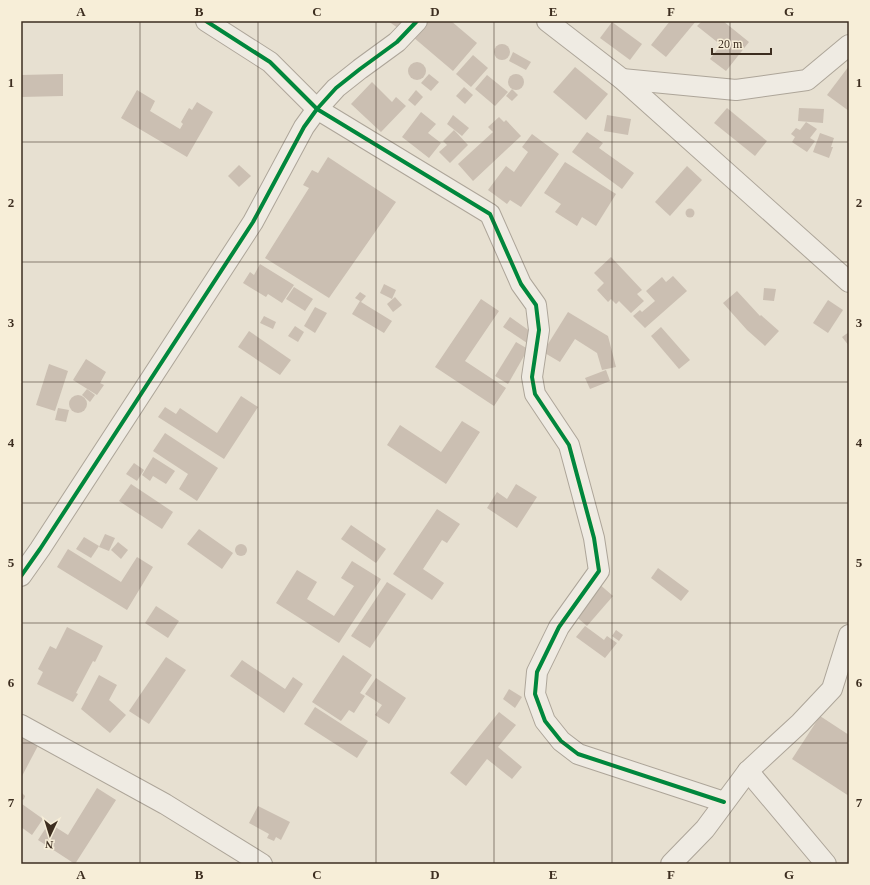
<svg xmlns="http://www.w3.org/2000/svg" width="870" height="885" viewBox="0 0 870 885" font-family="'Times New Roman',serif">
<rect width="100%" height="100%" fill="#e7e0d1"/>
<g fill="#cbbfb2">
<path d="M388 21H414L405 33Z"/>
<path d="M427 21H451L477 43 453 71 413 37Z"/>
<path d="M670 21H696L666 57 651 45Z"/>
<path d="M702 21H723L749 42 726 71 710 59 721 45 697 26Z"/>
<path d="M612 22 642 44 630 60 600 38Z"/>
<circle cx="502" cy="52" r="8"/>
<path d="M513 52 531 62 526 70 509 61Z"/>
<path d="M473 55 488 68 471 87 456 74Z"/>
<circle cx="417" cy="71" r="9"/>
<path d="M849 66V111L827 95Z"/>
<path d="M575 67 608 94 586 120 553 92Z"/>
<circle cx="516" cy="82" r="8"/>
<path d="M63 74V96L21 97V75Z"/>
<path d="M429 74 439 82 431 91 421 83Z"/>
<path d="M487 75 508 92 495 106 475 89Z"/>
<path d="M372 82 392 102 396 97 406 106 381 132 351 104Z"/>
<path d="M464 87 473 95 465 104 456 96Z"/>
<path d="M512 89 518 95 512 101 506 96Z"/>
<path d="M137 90 155 101 150 111 180 129 183 124 181 122 189 108 192 110 197 102 213 112 187 157 121 118Z"/>
<path d="M416 90 423 97 415 106 408 100Z"/>
<path d="M727 108 767 141 755 156 714 123Z"/>
<path d="M799 108 824 109 823 123 798 121Z"/>
<path d="M421 112 436 124 428 133 441 143 429 158 402 137Z"/>
<path d="M453 115 469 128 462 136 447 124Z"/>
<path d="M607 115 631 119 628 135 604 131Z"/>
<path d="M499 117 504 122 506 120 521 136 473 181 458 164 493 132 488 127Z"/>
<path d="M806 122 817 129 810 138 815 141 807 152 792 142 795 137 791 134 796 128 800 130Z"/>
<path d="M454 130 468 145 450 163 439 152 447 145 443 141Z"/>
<path d="M587 132 603 143 599 148 634 173 622 189 572 152Z"/>
<path d="M820 133 834 138 831 147H833L829 158 813 152Z"/>
<path d="M532 134 559 154 521 207 510 200 507 204 488 190 506 166 514 172 528 152 522 147Z"/>
<path d="M328 157 396 202 329 298 265 258 309 188 303 185 312 170 318 173Z"/>
<path d="M565 162 616 194 596 226 582 217 577 226 555 212 561 204 544 193Z"/>
<path d="M239 165 251 176 239 187 228 176Z"/>
<path d="M687 166 702 180 670 216 655 202Z"/>
<circle cx="690" cy="213" r="4.5"/>
<path d="M611 257 642 290 637 294 644 301 631 313 619 301 616 304 611 299 608 302 597 290 604 283 594 273Z"/>
<path d="M260 264 294 285 282 303 268 294 266 297 243 283 250 272 254 275Z"/>
<path d="M673 276 687 291 645 328 633 316 640 310 642 312 655 301 646 291 662 277 666 282Z"/>
<path d="M384 284 396 290 392 299 380 293Z"/>
<path d="M294 287 313 299 305 311 286 299Z"/>
<path d="M764 288 776 289 774 301 763 300Z"/>
<path d="M737 291 760 316 761 315 779 331 765 346 747 330 723 303Z"/>
<path d="M360 292 366 296 361 302 392 321 384 333 352 314 360 301 355 298Z"/>
<path d="M395 297 402 305 393 312 387 304Z"/>
<path d="M481 299 499 311 465 361 506 388 494 406 435 367Z"/>
<path d="M828 300 843 310 828 333 813 323Z"/>
<path d="M315 307 327 313 315 333 304 326Z"/>
<path d="M568 312 608 336 616 367 602 370 597 353 575 339 560 362 543 352Z"/>
<path d="M264 316 276 322 273 329 260 323Z"/>
<path d="M510 317 534 334 527 343 503 327Z"/>
<path d="M295 326 304 332 298 342 288 336Z"/>
<path d="M661 327 690 360 679 369 651 336Z"/>
<path d="M249 331 291 360 280 375 238 347Z"/>
<path d="M849 332V346L842 337Z"/>
<path d="M516 342 528 349 508 384 495 376Z"/>
<path d="M86 359 106 372 100 383 104 385 97 395 73 380Z"/>
<path d="M49 364 68 371 55 411 36 405Z"/>
<path d="M606 370 610 381 590 389 585 378Z"/>
<path d="M87 389 95 395 90 402 82 395Z"/>
<circle cx="78" cy="404" r="9"/>
<path d="M241 396 258 407 224 459 158 417 165 407 176 414 180 408 217 433Z"/>
<path d="M58 408 69 410 66 422 55 420Z"/>
<path d="M462 421 480 432 446 484 387 445 400 425 441 452Z"/>
<path d="M165 433 218 468 197 501 179 489 188 474 153 451Z"/>
<path d="M153 457 175 471 166 484 153 476 150 481 142 475Z"/>
<path d="M134 463 144 470 137 481 126 474Z"/>
<path d="M131 484 173 512 162 529 119 501Z"/>
<path d="M516 484 537 497 517 528 487 508 497 492 507 499Z"/>
<path d="M437 509 460 524 447 543 442 540 423 569 444 583 432 600 393 574Z"/>
<path d="M351 525 386 549 376 563 341 539Z"/>
<path d="M199 529 233 553 222 569 187 544Z"/>
<path d="M105 534 115 538 109 551 99 547Z"/>
<path d="M84 537 99 546 91 558 76 549Z"/>
<path d="M118 542 128 550 121 559 111 550Z"/>
<circle cx="241" cy="550" r="6"/>
<path d="M68 549 121 582 137 557 153 567 127 610 57 567Z"/>
<path d="M352 561 381 579 339 643 276 603 297 570 317 582 307 599 334 616 354 586 341 578Z"/>
<path d="M658 568 689 591 681 601 651 578Z"/>
<path d="M387 582 406 594 370 648 351 636Z"/>
<path d="M598 583 613 596 587 626 572 613Z"/>
<path d="M156 606 179 621 168 638 145 623Z"/>
<path d="M585 626 604 640 607 636 617 643 605 658 576 637Z"/>
<path d="M67 627 103 646 95 662 93 661 76 693 78 694 73 702 37 684 43 672 38 669 50 646 56 649Z"/>
<path d="M616 630 623 635 619 641 612 636Z"/>
<path d="M343 655 372 675 360 693 365 696 354 713 349 710 341 721 312 702Z"/>
<path d="M166 657 186 670 149 724 129 711Z"/>
<path d="M242 660 285 689 293 677 303 684 284 713 230 676Z"/>
<path d="M99 675 117 685 109 700 126 715 110 733 81 709Z"/>
<path d="M376 678 406 698 389 724 375 715 382 705 365 694Z"/>
<path d="M509 689 522 697 515 708 503 699Z"/>
<path d="M315 707 368 741 357 758 304 724Z"/>
<path d="M499 712 516 725 498 747 522 767 512 779 487 759 466 786 450 773Z"/>
<path d="M820 716 849 735V796L792 759Z"/>
<path d="M21 735 41 740 21 778Z"/>
<path d="M97 788 116 800 75 864 38 840 49 823 68 835Z"/>
<path d="M21 792 25 796 24 799 21 801Z"/>
<path d="M22 804 43 819 32 835 21 827Z"/>
<path d="M258 806 290 822 281 840 276 837 274 841 267 838 269 834 249 823Z"/>
</g>
<g fill="none" stroke-linecap="round" stroke-linejoin="round">
<g stroke="#ada599" stroke-width="22">
<g id="minor">
<path d="M206 21 270 62 317 109 490 214 521 284 536 305 539 330 532 377 535 394 569 445 594 538 599 571 559 627 537 672 535 694 545 721 561 741 578 754 724 802"/>
<path d="M547 21 622 79 849 282"/>
<path d="M622 79 736 90 807 80 849 45"/>
<path d="M21 576 40 549 253 222 304 127 317 109 336 88 360 69 397 42 417 21"/>
<path d="M21 725 165 804 262 864"/>
<path d="M748 771 826 864"/>
<path d="M671 864 705 829 748 771 800 723 832 689 849 635"/>
</g>
</g>
<use href="#minor" stroke="#efebe3" stroke-width="20"/>
<g stroke="#f7eed8" stroke-width="6">
<g id="cycleway">
<path d="M206 21 270 62 317 109 490 214 521 284 536 305 539 330 532 377 535 394 569 445 594 538 599 571 559 627 537 672 535 694 545 721 561 741 578 754 724 802"/>
<path d="M21 576 40 549 253 222 304 127 317 109 336 88 360 69 397 42 417 21"/>
</g>
</g>
<use href="#cycleway" stroke="#00873e" stroke-width="4"/>
</g>
<path fill="none" stroke="#3d2e20" stroke-width="1" stroke-opacity="0.55" d="M140 21V864M258 21V864M376 21V864M494 21V864M612 21V864M730 21V864M21 142H849M21 262H849M21 382H849M21 503H849M21 623H849M21 743H849"/>
<rect width="870" height="885" fill="none" stroke="#f7eed8" stroke-width="44"/>
<g transform="translate(50 835) rotate(184)" stroke="#f7eed8" stroke-width="3" paint-order="stroke">
<path d="M0-3L7 15L0 10L-7 15Z" fill="#3d2e20"/>
<text y="-6" font-size="11" font-weight="bold" text-anchor="middle" fill="#3d2e20">N</text>
</g>
<path d="M712 48v6h59v-6" fill="none" stroke="#3d2e20" stroke-width="2"/>
<text x="718" y="48" font-size="12" fill="#3d2e20" stroke="#f7eed8" stroke-width="3" paint-order="stroke">20 m</text>
<rect x="22" y="22" width="826" height="841" fill="none" stroke="#3d2e20" stroke-width="1.5"/>
<g font-size="13" text-anchor="middle" font-weight="bold" fill="#3d2e20">
<text x="81" y="16">A</text>
<text x="199" y="16">B</text>
<text x="317" y="16">C</text>
<text x="435" y="16">D</text>
<text x="553" y="16">E</text>
<text x="671" y="16">F</text>
<text x="789" y="16">G</text>
<text x="11" y="87">1</text>
<text x="859" y="87">1</text>
<text x="11" y="207">2</text>
<text x="859" y="207">2</text>
<text x="11" y="327">3</text>
<text x="859" y="327">3</text>
<text x="11" y="447">4</text>
<text x="859" y="447">4</text>
<text x="11" y="567">5</text>
<text x="859" y="567">5</text>
<text x="11" y="687">6</text>
<text x="859" y="687">6</text>
<text x="11" y="807">7</text>
<text x="859" y="807">7</text>
<text x="81" y="879">A</text>
<text x="199" y="879">B</text>
<text x="317" y="879">C</text>
<text x="435" y="879">D</text>
<text x="553" y="879">E</text>
<text x="671" y="879">F</text>
<text x="789" y="879">G</text>
</g>
</svg>
